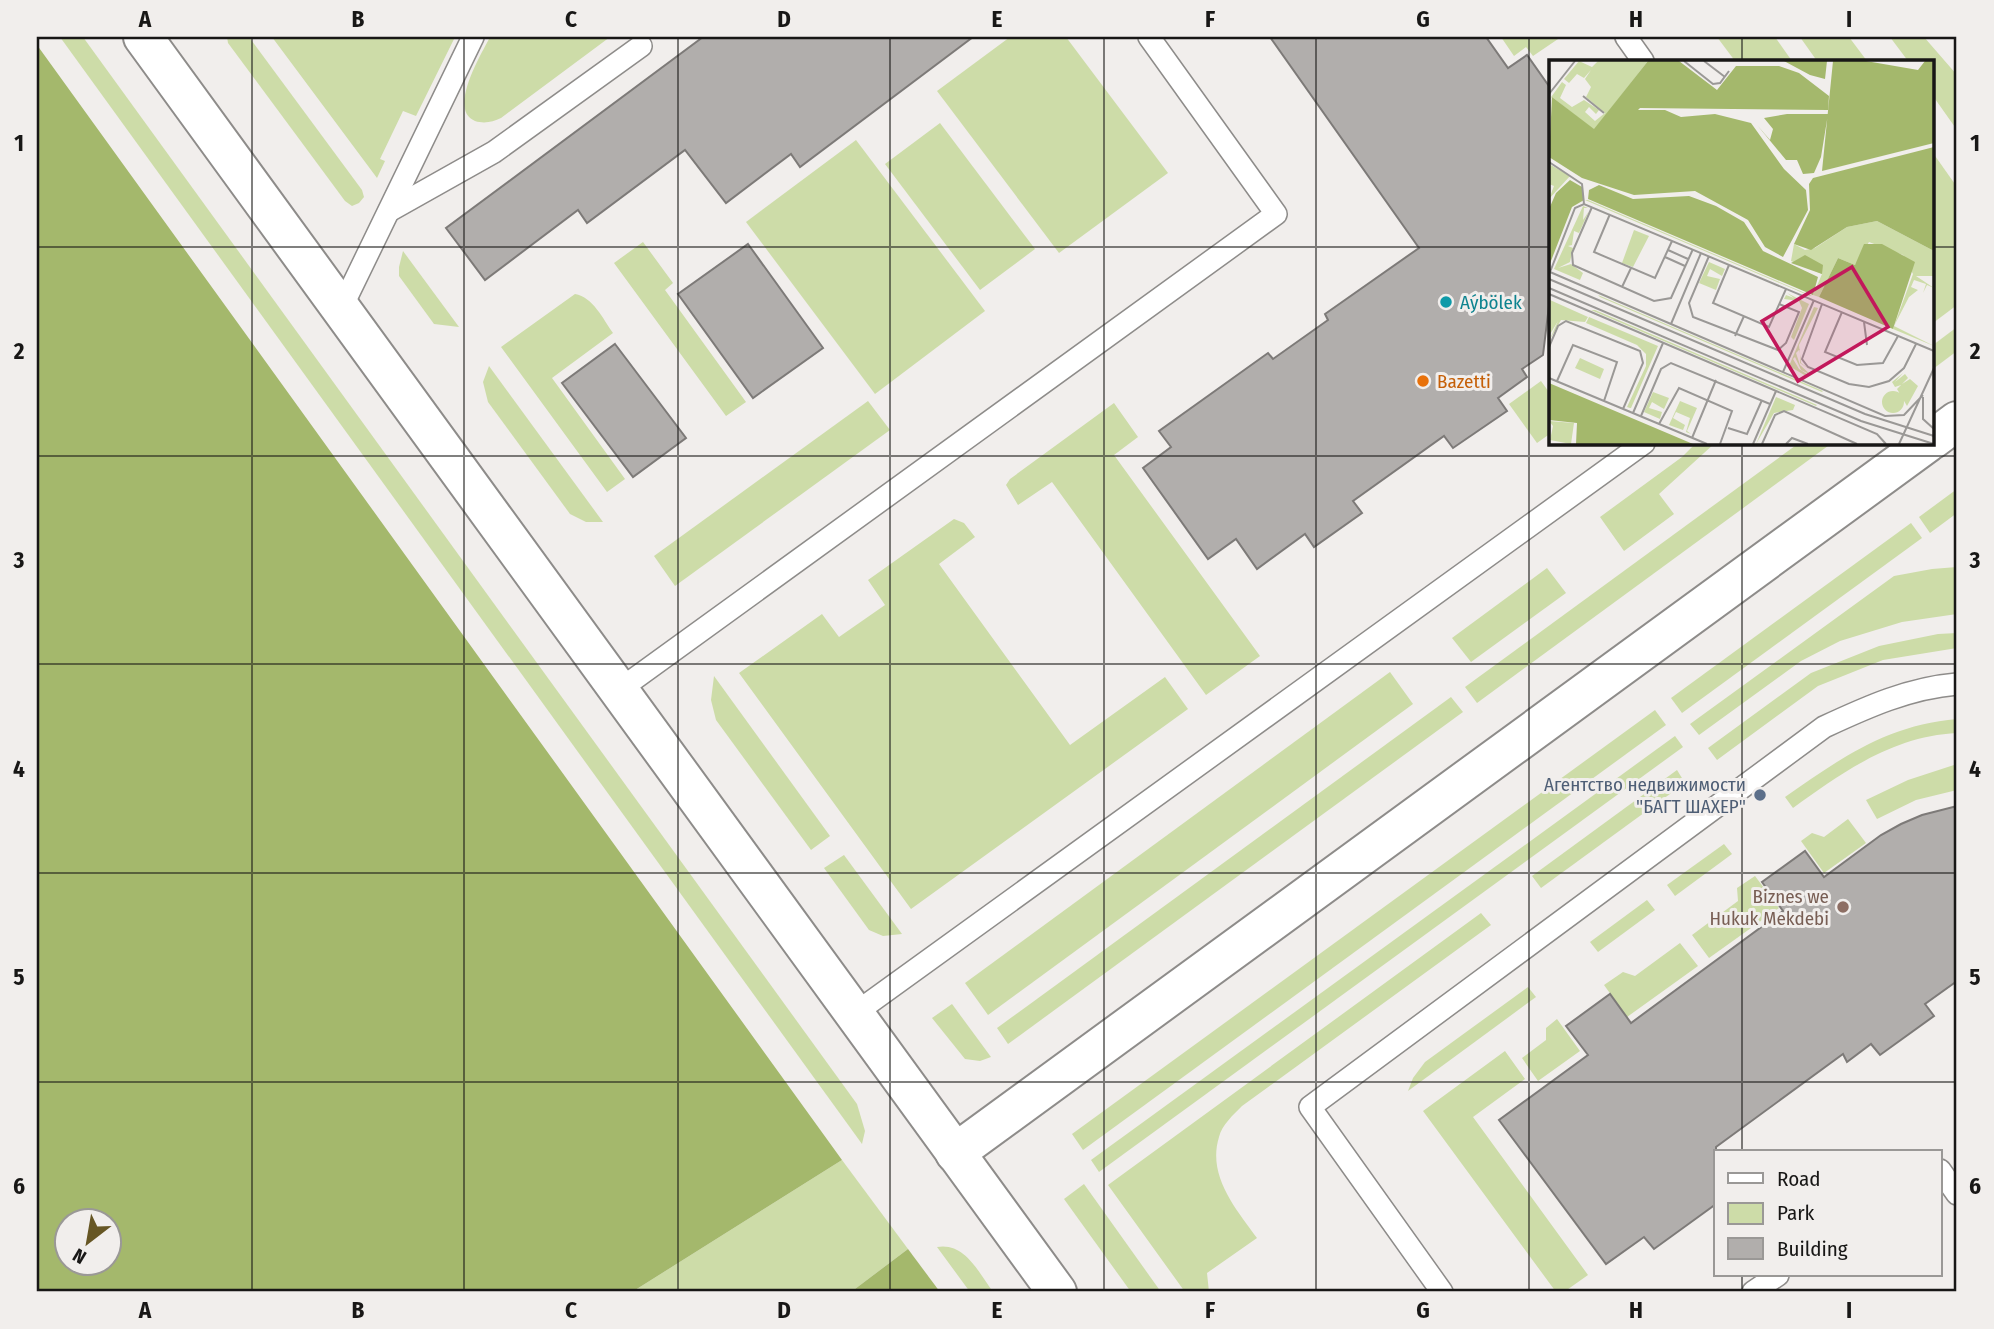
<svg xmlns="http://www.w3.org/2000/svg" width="1994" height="1329" viewBox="0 0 1994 1329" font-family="'Fira Sans Condensed',sans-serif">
<rect width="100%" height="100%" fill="#f1eeec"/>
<g fill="#cddca8">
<path d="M60 37H83L857 1104 865 1131 862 1144Z"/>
<path d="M227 37H249L362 190 364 197 359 203 352 206 345 201 228 43Z"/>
<path d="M272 37H455L416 116 403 111 380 159 385 161 377 178Z"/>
<path d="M490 37H610L501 118C493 122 484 124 475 121 447 110 482 53 490 37Z"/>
<path d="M1010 37H1066L1168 173 1059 253 937 91Z"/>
<path d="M1501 37H1561L1533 56 1526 47 1514 56Z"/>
<path d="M1717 37H1775L1792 61H1735Z"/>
<path d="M1800 37H1849L1867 61H1817Z"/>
<path d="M1890 37H1924L1957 75V130L1933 96V61H1908Z"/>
<path d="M940 123 1035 249 980 290 885 164Z"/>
<path d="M856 140 985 311 875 394 746 222Z"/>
<path d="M1933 153 1957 187V305L1933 323Z"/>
<path d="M643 242 673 283 665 290 746 402 726 416 614 263Z"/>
<path d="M403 251 459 327 434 324 399 276V267Z"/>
<path d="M575 294C593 297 603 319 613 333L552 378 625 479 607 492 501 347Z"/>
<path d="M1957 327V351L1933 369V345Z"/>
<path d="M489 366 603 522H586L570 514 488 402 483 382Z"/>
<path d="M1541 381 1551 395V433L1537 443 1509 404Z"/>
<path d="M868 401 890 430 675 586 654 556Z"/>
<path d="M1114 403 1138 437 1114 455 1260 656 1206 695 1052 482 1018 505 1006 485 1010 479Z"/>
<path d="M1696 443H1715L1659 494 1674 514 1624 551 1600 517 1682 457Z"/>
<path d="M1799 443H1832L1477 703 1465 687Z"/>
<path d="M1957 489V513L1930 533 1919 517Z"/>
<path d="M954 519 964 523 975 537 939 564 1070 745 1165 677 1188 709 911 909 739 673 822 614 839 637 885 605 868 580Z"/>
<path d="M1911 523 1922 538 1682 713 1671 698Z"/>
<path d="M1957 567V614L1902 622 1840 641 1801 661 1699 735 1690 724 1894 576 1932 569Z"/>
<path d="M1547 568 1566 593 1471 662 1452 638Z"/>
<path d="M1957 633V648L1883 660 1818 686 1717 760 1708 748 1811 673 1879 646 1938 634Z"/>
<path d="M1390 672 1413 704 988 1015 965 983Z"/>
<path d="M714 676 830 836 811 850 716 720 711 700Z"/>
<path d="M1451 697 1463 712 1008 1044 997 1028Z"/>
<path d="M1655 710 1666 725 1083 1150 1072 1134Z"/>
<path d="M1957 719V733C1893 736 1843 772 1793 808L1785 797C1841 758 1887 725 1957 719Z"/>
<path d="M1675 736 1683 747 1099 1172 1091 1160Z"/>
<path d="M1957 764V790L1916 800 1877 819 1866 800 1908 780Z"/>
<path d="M1677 770 1685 783 1541 888 1532 876Z"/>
<path d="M1848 819 1866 843 1824 873 1801 841 1812 833 1824 837Z"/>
<path d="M1724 844 1732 854 1675 896 1667 885Z"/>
<path d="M844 855 902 934 883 936 869 930 824 868Z"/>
<path d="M1755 876 1779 908 1709 958 1692 935 1738 901 1737 888Z"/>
<path d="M1647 900 1655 910 1598 952 1590 942Z"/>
<path d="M1481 913 1491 925 1242 1106C1233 1115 1222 1125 1219 1137 1207 1176 1236 1209 1257 1238L1207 1273 1209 1292H1185L1108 1185Z"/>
<path d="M1680 943 1698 966 1627 1017 1604 985 1623 972 1635 976Z"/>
<path d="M1528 987 1536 997 1408 1091 1413 1078 1425 1062Z"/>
<path d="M952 1004 991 1057 980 1061 965 1059 932 1018Z"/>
<path d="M1557 1019 1580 1051 1538 1081 1522 1058 1546 1040V1028Z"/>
<path d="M1505 1051 1525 1079 1473 1117 1588 1275 1564 1292H1556L1423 1111Z"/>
<path d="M842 1160 908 1249 851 1292H632Z"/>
<path d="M1084 1184 1161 1292H1131L1064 1199Z"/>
<path d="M937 1247C965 1242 979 1273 993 1292H970Z"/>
</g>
<g fill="#a4b86c" fill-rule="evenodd">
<path d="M37 45 842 1160 632 1292H37ZM66 1220H108V1262H66Z"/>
<path d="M908 1249 940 1292H851Z"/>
</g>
<g fill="#b1aeac" stroke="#7d7a78" stroke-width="2">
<path d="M703 37H973L800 167 791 154 726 203 685 150 587 223 578 210 485 280 446 228Z"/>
<path d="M1270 37H1486L1508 68 1527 55 1551 89V289L1543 355 1522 369 1527 377 1498 398 1507 411 1453 448 1444 436 1353 501 1362 513 1314 547 1305 534 1257 569 1236 539 1208 559 1143 468 1171 447 1159 431 1268 353 1273 359 1328 320 1325 314 1419 248Z"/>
<path d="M748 244 823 348 753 398 678 294Z"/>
<path d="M615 344 686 438 633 477 562 383Z"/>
<path d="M1957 806V981L1925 1004 1934 1016 1880 1055 1871 1044 1847 1062 1843 1054 1716 1147V1204L1654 1249 1644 1237 1606 1264 1499 1120 1588 1055 1566 1026 1610 994 1631 1023 1783 911 1762 882 1805 851 1824 877 1881 835 1901 824 1922 815Z"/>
</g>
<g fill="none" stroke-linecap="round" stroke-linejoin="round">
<g stroke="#8e8c8a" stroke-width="24">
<g id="lane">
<path d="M1626 37 1643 61"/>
<path d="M389 211 494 152 641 46"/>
<path d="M341 309 473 37"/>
<path d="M619 690 1276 214 1149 37"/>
<path d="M854 1014 1644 443"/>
<path d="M1940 1170 1957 1194"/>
<path d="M1442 1292 1310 1107 1824 727C1867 707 1909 688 1957 684"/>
<path d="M1753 1292 1778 1275"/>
</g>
</g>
<g stroke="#8e8c8a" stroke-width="42">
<g id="street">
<path d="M143 37 1057 1292"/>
<path d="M1933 439 1957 421"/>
<path d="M955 1153 1927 443"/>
</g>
</g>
<use href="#lane" stroke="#fff" stroke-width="21"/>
<use href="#street" stroke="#fff" stroke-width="38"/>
</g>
<path fill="none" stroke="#181716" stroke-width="2" stroke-opacity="0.55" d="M252 37V1292M464 37V1292M678 37V1292M890 37V1292M1104 37V1292M1316 37V1292M1529 37V1292M1742 37V61M37 247H1551M1933 247H1957M1742 443V1152M37 456H1957M37 664H1957M37 873H1957M37 1082H1957M1742 1275V1292"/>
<circle fill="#0f9aa8" stroke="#f1eeec" stroke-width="2.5" cx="1446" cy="302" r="7"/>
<circle fill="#e8710a" stroke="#f1eeec" stroke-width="2.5" cx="1423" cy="381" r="7"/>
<circle fill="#5c6f8a" stroke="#f1eeec" stroke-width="2.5" cx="1760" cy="795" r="7"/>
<circle fill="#8d6e63" stroke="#f1eeec" stroke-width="2.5" cx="1843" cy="907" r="7"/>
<g text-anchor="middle" stroke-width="6" stroke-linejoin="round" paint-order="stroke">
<g font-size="19" fill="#0d838f" stroke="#f1eeec" text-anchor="start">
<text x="1460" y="309">Aýbölek</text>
</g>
<g font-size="19" fill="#c56008" stroke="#f1eeec" text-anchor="start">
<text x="1437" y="388">Bazetti</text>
</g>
<g font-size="19" fill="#4e5e75" stroke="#f1eeec" text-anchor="end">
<text x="1746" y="791">Агентство недвижимости<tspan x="1746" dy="22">"БАГТ ШАХЕР"</tspan></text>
</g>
<g font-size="19" fill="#785e54" stroke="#f1eeec" text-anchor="end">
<text x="1829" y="903">Biznes we<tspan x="1829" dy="22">Hukuk Mekdebi</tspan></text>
</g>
</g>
<g transform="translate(1549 60)">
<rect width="385" height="385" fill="#f1eeec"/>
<path d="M30 1 43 7 49 1H99L45 70 3 37 0 40 13 22 17 25 11 38 23 47 35 40 50 50 47 54 40 47 36 52 46 61 56 53 37 37 42 27 36 19 42 10 35 18 28 14 20 23 15 19ZM0 104 21 116 0 139 5 126 0 124ZM36 140H39L263 236H261ZM34 146 39 148H35L34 160 40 151 30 173 25 171 23 185 19 186 24 188 21 202 9 208 22 204 34 213 31 220 5 209ZM328 161 385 191V216H367L385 228 378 225 374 233 377 224 365 220 362 227 369 230 360 237 345 266 385 286 344 269 364 214 354 195 320 182 306 205 289 198 270 237 264 235 273 214 242 201 245 184 256 190 266 188 298 167ZM85 170 100 176 84 207 73 203ZM160 202 176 209 173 216 161 209 158 216 171 219 167 230 150 223ZM238 233 260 244 245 280 242 277 253 248 250 241 235 239 237 235 245 238ZM49 235 274 331 273 332 51 237ZM1 240 39 257 36 262 12 260 0 281 9 261 0 276ZM265 247 269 248 250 285 252 303 263 311 251 303V289L247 293 251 305 262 315 252 310 246 297 244 299 250 309 261 316H257L240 306ZM42 250H46L268 345 267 346ZM40 257 109 286 82 348H81L78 347 97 306V294L88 285 37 263ZM31 298 55 309 51 319 26 308ZM354 313 346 322 356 314 359 318 353 324 361 319 369 326 358 346 348 329 352 325 346 327 343 322ZM333 342a11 11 0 1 1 22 0a11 11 0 1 1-22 0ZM104 332 120 338 115 349 103 342 100 348 113 352 111 359 95 352ZM227 337 246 345 244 350 225 353 207 384ZM131 341 148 348 138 371 142 374 137 372 141 358 127 352 124 358 136 365 134 370 120 365ZM0 361 25 363 22 384 1 380 4 366Z" fill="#cddca8"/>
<path d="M99 1H130L168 30 187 6H230L250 13 280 36 279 50 91 48 89 50H116L132 57 166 54 202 63 235 109 257 130 259 150 234 197 216 187 199 160 146 131 85 135 33 118 0 97 3 37 45 69ZM235 1H278L276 19 261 15ZM284 1H317L369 10 376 1H385V83L273 111ZM238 54H279L272 97 265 113 254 114 248 100H237L208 65 221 80 224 69 215 58ZM385 87V191L328 161 298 167 262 190 245 184 261 150 260 124 264 118ZM21 120 33 127 35 140 23 147 0 206V149L7 133ZM50 125 84 139 140 136 167 146 195 162 214 191 269 217 264 235 39 139 40 130ZM315 184H333L366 202 344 269 270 237 289 198 306 205ZM256 195 274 205 273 214 242 203ZM0 323 144 384H27L28 363 0 360Z" fill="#a4b86c"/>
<path fill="none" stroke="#9a9896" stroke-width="2" d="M135 1 164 24 171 23 180 11M155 1 176 17M0 34 26 1M34 36 55 53M0 102 33 124 35 144M43 147 23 193 24 205 105 241 122 238 144 189M61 154 45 192 106 218 123 181M119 190 139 199M160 196 140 243 144 257 229 290 237 283 250 252 230 244M116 197 136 206M180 205 164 243 220 267 237 229M1 212 26 148 35 144 385 291M1 212 336 356 355 355 374 335M0 219 316 354 385 376M73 227 82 208M0 228 312 361 385 384M0 234 328 374 337 384M273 244 253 299 259 307 300 324 320 327 340 321 355 308 367 284M293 252 276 292 308 305 334 303 349 276M315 262 318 285M122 264 152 193M186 276 195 256M0 287 9 266 17 261 91 291 94 303 74 349M234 312 265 240M0 318 158 384M8 321 24 285 68 302 55 341M374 337V359L385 369M84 353 114 283M92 356 112 309 122 303 221 344M110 364 130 328 183 351 171 384M179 368 198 374 213 340M143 378 167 320M204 384 227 331M213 384 226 355 235 351 308 384M237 384 243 378 259 384M350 384 385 308"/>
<path fill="#c2185b" fill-opacity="0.15" stroke="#c2185b" stroke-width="3.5" d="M303 207 339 267 249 321 213 261Z"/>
<rect width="385" height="385" fill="none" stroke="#181716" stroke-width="3.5"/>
</g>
<rect width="1994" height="1329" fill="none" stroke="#f1eeec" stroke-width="77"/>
<rect x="1714" y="1150" width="228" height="126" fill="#f1eeec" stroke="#9a9896" stroke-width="2"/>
<rect x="1728" y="1173" width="35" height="10" fill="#ffffff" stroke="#9a9896" stroke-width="2"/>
<text x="1777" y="1186" font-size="21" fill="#181716">Road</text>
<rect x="1728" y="1203" width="35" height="21" fill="#cddca8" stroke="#9a9896" stroke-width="2"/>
<text x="1777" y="1220" font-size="21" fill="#181716">Park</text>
<rect x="1728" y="1238" width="35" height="21" fill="#b1aeac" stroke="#9a9896" stroke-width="2"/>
<text x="1777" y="1256" font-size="21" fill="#181716">Building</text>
<g transform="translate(88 1242) rotate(211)"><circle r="33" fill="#f1eeec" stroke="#9a9896" stroke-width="2"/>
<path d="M0-5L12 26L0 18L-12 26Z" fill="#665624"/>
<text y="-10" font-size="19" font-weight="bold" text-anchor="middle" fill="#181716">N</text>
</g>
<rect x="38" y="38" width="1917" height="1252" fill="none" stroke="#181716" stroke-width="2.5"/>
<g font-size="23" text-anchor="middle" font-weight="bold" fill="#181716">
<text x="145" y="27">A</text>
<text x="358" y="27">B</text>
<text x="571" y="27">C</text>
<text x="784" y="27">D</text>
<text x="997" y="27">E</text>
<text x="1210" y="27">F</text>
<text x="1423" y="27">G</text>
<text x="1636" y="27">H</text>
<text x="1849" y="27">I</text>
<text x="19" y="151">1</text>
<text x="1975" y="151">1</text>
<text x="19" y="359">2</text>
<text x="1975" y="359">2</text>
<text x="19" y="568">3</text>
<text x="1975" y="568">3</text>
<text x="19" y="777">4</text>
<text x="1975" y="777">4</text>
<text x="19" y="985">5</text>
<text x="1975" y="985">5</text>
<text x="19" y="1194">6</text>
<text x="1975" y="1194">6</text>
<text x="145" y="1318">A</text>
<text x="358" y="1318">B</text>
<text x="571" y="1318">C</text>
<text x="784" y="1318">D</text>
<text x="997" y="1318">E</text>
<text x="1210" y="1318">F</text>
<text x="1423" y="1318">G</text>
<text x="1636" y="1318">H</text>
<text x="1849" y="1318">I</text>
</g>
</svg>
